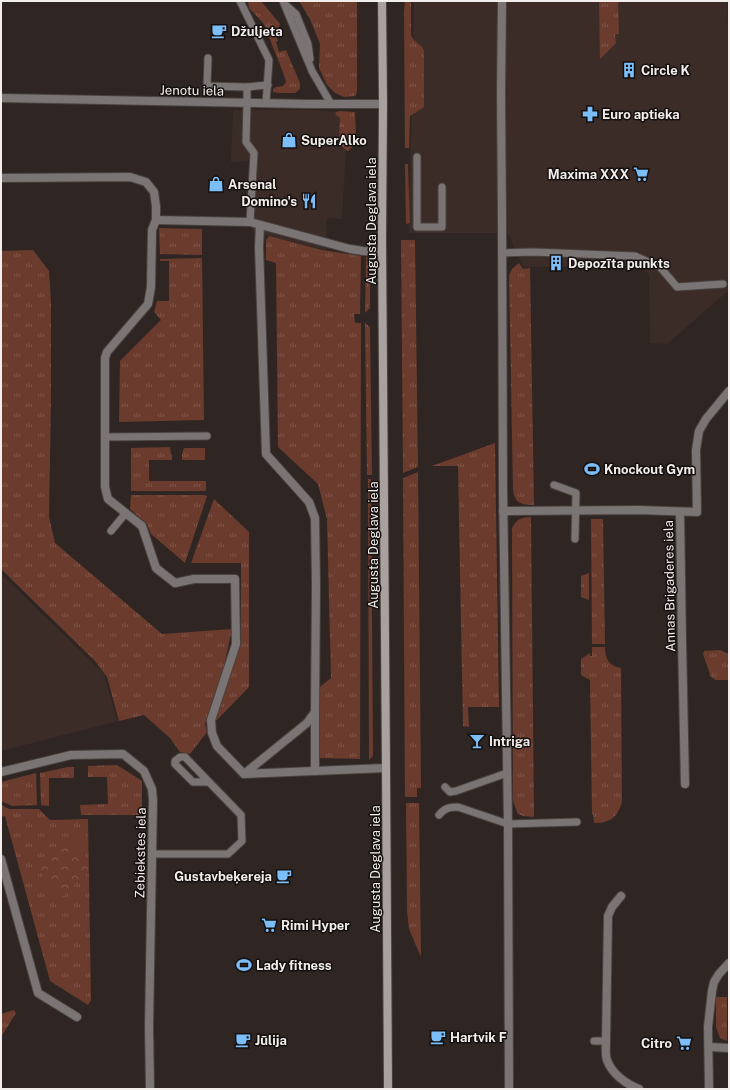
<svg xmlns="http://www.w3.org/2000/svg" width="730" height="1090" viewBox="0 0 730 1090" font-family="'Public Sans',sans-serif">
<defs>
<pattern id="grass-tufts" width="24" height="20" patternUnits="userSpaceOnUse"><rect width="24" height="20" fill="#6b3b2d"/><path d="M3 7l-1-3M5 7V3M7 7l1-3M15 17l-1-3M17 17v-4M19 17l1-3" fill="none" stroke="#81584c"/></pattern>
<pattern id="park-crowns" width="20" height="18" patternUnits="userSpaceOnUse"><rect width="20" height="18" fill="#6b3b2d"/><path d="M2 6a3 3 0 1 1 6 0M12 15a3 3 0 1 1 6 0" fill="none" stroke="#81584c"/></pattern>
</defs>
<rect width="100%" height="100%" fill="#2f2623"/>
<g fill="#3c2c28">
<path d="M414 1H727L729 49V290L667 344 650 343 649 275 641 266 523 267 508 233H409Z"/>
<path d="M233 110H314L336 112 335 114 340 118V141L346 150 342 219 327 218 326 250 269 236 255 235 246 213 248 193 249 161 231 162Z"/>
<path d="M1 574 103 673 118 721 1 751Z"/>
</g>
<g fill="url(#grass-tufts)">
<path d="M248 1H261L280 24 276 36 278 41 276 42 279 52 286 50 300 83V89L295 93H279L273 92V89L276 87 283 86 286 82 284 75 264 24 249 8Z"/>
<path d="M299 1H357V92L355 96 344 97 335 93 327 85 319 68 320 44 310 19Z"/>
<path d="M405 1H411V35C414 43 420 43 424 50V107L410 116 409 148H405L404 11Z"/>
<path d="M599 1H618L619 34H615L616 43 600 59Z"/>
<path d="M339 111 355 112C355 124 359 145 348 151 336 145 340 129 340 118L335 114 336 112Z"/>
<path d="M405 164H408L410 223 406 224Z"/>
<path d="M159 228 202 229V255L160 254Z"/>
<path d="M269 236 322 250 361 256 360 314H354L355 323H361L360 759 320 758V687L331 678 327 519 318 484 278 447 276 263 266 260V240Z"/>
<path d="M401 240H415L418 467 403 473Z"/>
<path d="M33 250 49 271 51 303V397L49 517 55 543 162 634 232 629 224 666 205 724 207 732 190 754 180 752 170 738 144 715 119 721 107 677 95 661 1 569V251Z"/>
<path d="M366 257 370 258V308L365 313Z"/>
<path d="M202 258 204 420 119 422 120 361 161 320 154 312 157 301H169V261H160V259Z"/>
<path d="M519 263 523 269 530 268 534 505C521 505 515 503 513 490L509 275 512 269Z"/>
<path d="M365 323 370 327 372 475H367Z"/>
<path d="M495 443 499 707H468L469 727 463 726 458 466H432Z"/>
<path d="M170 447 171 454 172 455V460H149V481H206V491H131V448Z"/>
<path d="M184 448H205V460H182V454Z"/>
<path d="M418 472 421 788H417V797H405L403 478Z"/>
<path d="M368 479H371L373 756 369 760Z"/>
<path d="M131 495H204L207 496 185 563 151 534 147 524 130 509Z"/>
<path d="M214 499 249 532V687L215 722V717L241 640V563H191Z"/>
<path d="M531 517 534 817 523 816 518 814 513 801 512 528C518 518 520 518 531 517Z"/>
<path d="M591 519H603L605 644H592Z"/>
<path d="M589 573V600L581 597V576Z"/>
<path d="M592 647H605C605 659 609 666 621 668L622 802C617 818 610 823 594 823L593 814H592L590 680 581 675V659L590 653V656H592Z"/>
<path d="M720 650 729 654V680H716L711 677 703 654 704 651Z"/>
<path d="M117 765 142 781V815H81L80 805 108 804 107 777H88V766Z"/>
<path d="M68 767H74V778H49V806L41 805 40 773Z"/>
<path d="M36 773 37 805 12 806 1 801V782Z"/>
<path d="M406 803H419L421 957 409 929 407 911Z"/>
<path d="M1 805 9 809H39L50 820 88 819 91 1000 88 1005 50 981 5 816 1 817Z"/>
<path d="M716 997H727V1041L720 1038 716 1027Z"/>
<path d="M14 1010 16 1013 1 1037V1014Z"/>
</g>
<path fill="url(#park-crowns)" d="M82 843V863L88 864V870H83C80 880 75 887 65 891V896H61V890C48 889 37 876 42 863 45 857 51 854 56 851V844Z"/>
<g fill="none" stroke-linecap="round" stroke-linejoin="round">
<g stroke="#4a423f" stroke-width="9">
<g id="service">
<path d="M240 1 269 60 266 103"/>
<path d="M283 1 312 71 331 104"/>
<path d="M287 6 296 14 308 44 310 59"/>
<path d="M208 58 207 86 247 87"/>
<path d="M417 157V227H442V187"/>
<path d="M250 222 254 153 246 142 247 103V87L268 85"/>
<path d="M502 253 533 252 635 256 660 267 677 287 723 284"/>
<path d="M105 437 207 436"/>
<path d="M554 485 576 493 575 539"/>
<path d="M111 531 125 514"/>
<path d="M445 787 450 792 456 791 507 773"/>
<path d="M439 815C445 808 449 807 458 807L508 824 577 822"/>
<path d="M152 854H228L242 841 241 815 209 782H193L175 764V761L180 757H185L209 782"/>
<path d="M594 1041H606"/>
</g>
</g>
<g stroke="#4a423f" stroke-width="10">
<g id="minor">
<path d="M502 1 501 94 502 219 503 490 508 824 509 1089"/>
<path d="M1 98 307 104H383"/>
<path d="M1 178 130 177 146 182 154 192 156 206V220L152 230 151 287 148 304 112 346 107 352 105 358V487L108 499 142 526 156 568 175 583 194 579H235L236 644 211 720 212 733 217 746 244 774 386 768"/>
<path d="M156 220 250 222 350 249 363 251 382 252"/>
<path d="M503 511 639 510 697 512 696 450 699 431 706 419 729 391"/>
<path d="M680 512 682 641 685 784"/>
<path d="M315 771V712"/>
<path d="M1 772 71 755 123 754 144 771 152 789 153 800 149 1026 150 1089"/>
<path d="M244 774 307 723 315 712 316 585 315 518 309 502 266 454 259 247 260 225"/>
<path d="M1 859 38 993 77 1017"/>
<path d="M621 896 612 907 608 916 606 1041C606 1047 605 1055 607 1060 612 1074 626 1084 639 1089"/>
<path d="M709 1047 729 1048"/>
<path d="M709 1089 708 1027 712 991 714 982 719 974 729 963"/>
</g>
</g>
<g stroke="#4a423f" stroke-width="10">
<path id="secondary" d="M382 1 383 104 382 240 386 768 388 1089"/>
</g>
<use href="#service" stroke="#7a7574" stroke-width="7"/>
<use href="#minor" stroke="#7a7574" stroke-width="8"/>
<use href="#secondary" stroke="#a9a19f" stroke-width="8"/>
</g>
<defs>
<g id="cafe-bare" transform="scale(1.2)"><path d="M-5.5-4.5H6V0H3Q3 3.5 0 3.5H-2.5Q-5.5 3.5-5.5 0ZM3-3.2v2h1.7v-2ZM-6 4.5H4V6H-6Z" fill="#7cbef9" stroke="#14100f" stroke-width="2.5" paint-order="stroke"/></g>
<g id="building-bare" transform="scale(1.2)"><path d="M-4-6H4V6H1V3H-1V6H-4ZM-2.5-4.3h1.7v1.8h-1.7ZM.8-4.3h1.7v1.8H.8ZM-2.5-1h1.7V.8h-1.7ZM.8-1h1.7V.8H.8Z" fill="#7cbef9" stroke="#14100f" stroke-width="2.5" paint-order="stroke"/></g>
<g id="pharmacy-bare" transform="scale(1.2)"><path d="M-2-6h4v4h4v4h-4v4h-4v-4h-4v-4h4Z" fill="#7cbef9" stroke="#14100f" stroke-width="2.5" paint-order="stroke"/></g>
<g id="shop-bare" transform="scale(1.2)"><path d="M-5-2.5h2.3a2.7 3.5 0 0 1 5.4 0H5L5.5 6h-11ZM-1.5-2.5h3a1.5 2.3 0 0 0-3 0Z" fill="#7cbef9" stroke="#14100f" stroke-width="2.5" paint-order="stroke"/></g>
<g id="supermarket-bare" transform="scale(1.2)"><path d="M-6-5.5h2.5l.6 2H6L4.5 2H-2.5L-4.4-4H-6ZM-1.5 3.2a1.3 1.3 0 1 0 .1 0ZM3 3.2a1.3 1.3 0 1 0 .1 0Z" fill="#7cbef9" stroke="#14100f" stroke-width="2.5" paint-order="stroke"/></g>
<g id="restaurant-bare" transform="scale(1.2)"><path d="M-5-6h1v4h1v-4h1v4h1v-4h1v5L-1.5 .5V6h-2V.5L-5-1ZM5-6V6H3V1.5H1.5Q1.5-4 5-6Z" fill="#7cbef9" stroke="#14100f" stroke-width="2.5" paint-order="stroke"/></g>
<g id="stadium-bare" transform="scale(1.2)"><path d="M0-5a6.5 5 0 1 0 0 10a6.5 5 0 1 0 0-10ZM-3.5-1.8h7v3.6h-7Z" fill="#7cbef9" stroke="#14100f" stroke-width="2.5" paint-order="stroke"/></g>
<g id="bar-bare" transform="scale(1.2)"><path d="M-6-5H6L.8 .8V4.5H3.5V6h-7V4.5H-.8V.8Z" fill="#7cbef9" stroke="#14100f" stroke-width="2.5" paint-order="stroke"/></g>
</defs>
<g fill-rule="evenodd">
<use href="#cafe-bare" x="219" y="31"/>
<use href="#building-bare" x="629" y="70"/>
<use href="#pharmacy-bare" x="590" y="114"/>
<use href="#shop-bare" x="289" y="140"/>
<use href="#supermarket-bare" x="641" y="174"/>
<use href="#shop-bare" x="216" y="184"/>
<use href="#restaurant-bare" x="309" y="201"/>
<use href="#building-bare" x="556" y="263"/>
<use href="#stadium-bare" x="592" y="469"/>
<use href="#bar-bare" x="477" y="741"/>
<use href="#cafe-bare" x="284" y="876"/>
<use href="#supermarket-bare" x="269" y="925"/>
<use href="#stadium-bare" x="244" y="965"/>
<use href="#cafe-bare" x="438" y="1037"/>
<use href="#cafe-bare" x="243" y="1040"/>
<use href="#supermarket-bare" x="684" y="1043"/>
</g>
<g text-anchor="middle" stroke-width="3" stroke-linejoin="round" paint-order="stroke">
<g font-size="13" font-weight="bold" fill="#f3edeb" stroke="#14100f" text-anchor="start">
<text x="231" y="36">Džuljeta</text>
<text x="641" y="75">Circle K</text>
<text x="602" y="119">Euro aptieka</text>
<text x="301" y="145">SuperAlko</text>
<text x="629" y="179" text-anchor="end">Maxima XXX</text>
<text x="228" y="189">Arsenal</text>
<text x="297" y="206" text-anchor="end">Domino's</text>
<text x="568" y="268">Depozīta punkts</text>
<text x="604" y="474">Knockout Gym</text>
<text x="489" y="746">Intriga</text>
<text x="272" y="881" text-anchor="end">Gustavbeķereja</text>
<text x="281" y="930">Rimi Hyper</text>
<text x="256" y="970">Lady fitness</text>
<text x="450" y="1042">Hartvik F</text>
<text x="255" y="1045">Jūlija</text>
<text x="672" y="1048" text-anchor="end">Citro</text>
</g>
<g font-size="13" fill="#f3edeb" stroke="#14100f">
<text transform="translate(192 90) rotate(1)" y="5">Jenotu iela</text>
<text transform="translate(371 221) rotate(-90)" y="5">Augusta Deglava iela</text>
<text transform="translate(373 545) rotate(-90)" y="5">Augusta Deglava iela</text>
<text transform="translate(669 586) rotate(-91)" y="5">Annas Brigaderes iela</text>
<text transform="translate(140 853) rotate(-89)" y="5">Zebiekstes iela</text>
<text transform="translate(375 869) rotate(-90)" y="5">Augusta Deglava iela</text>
</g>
</g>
<rect width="730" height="1090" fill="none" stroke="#f3edeb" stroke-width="4"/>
</svg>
